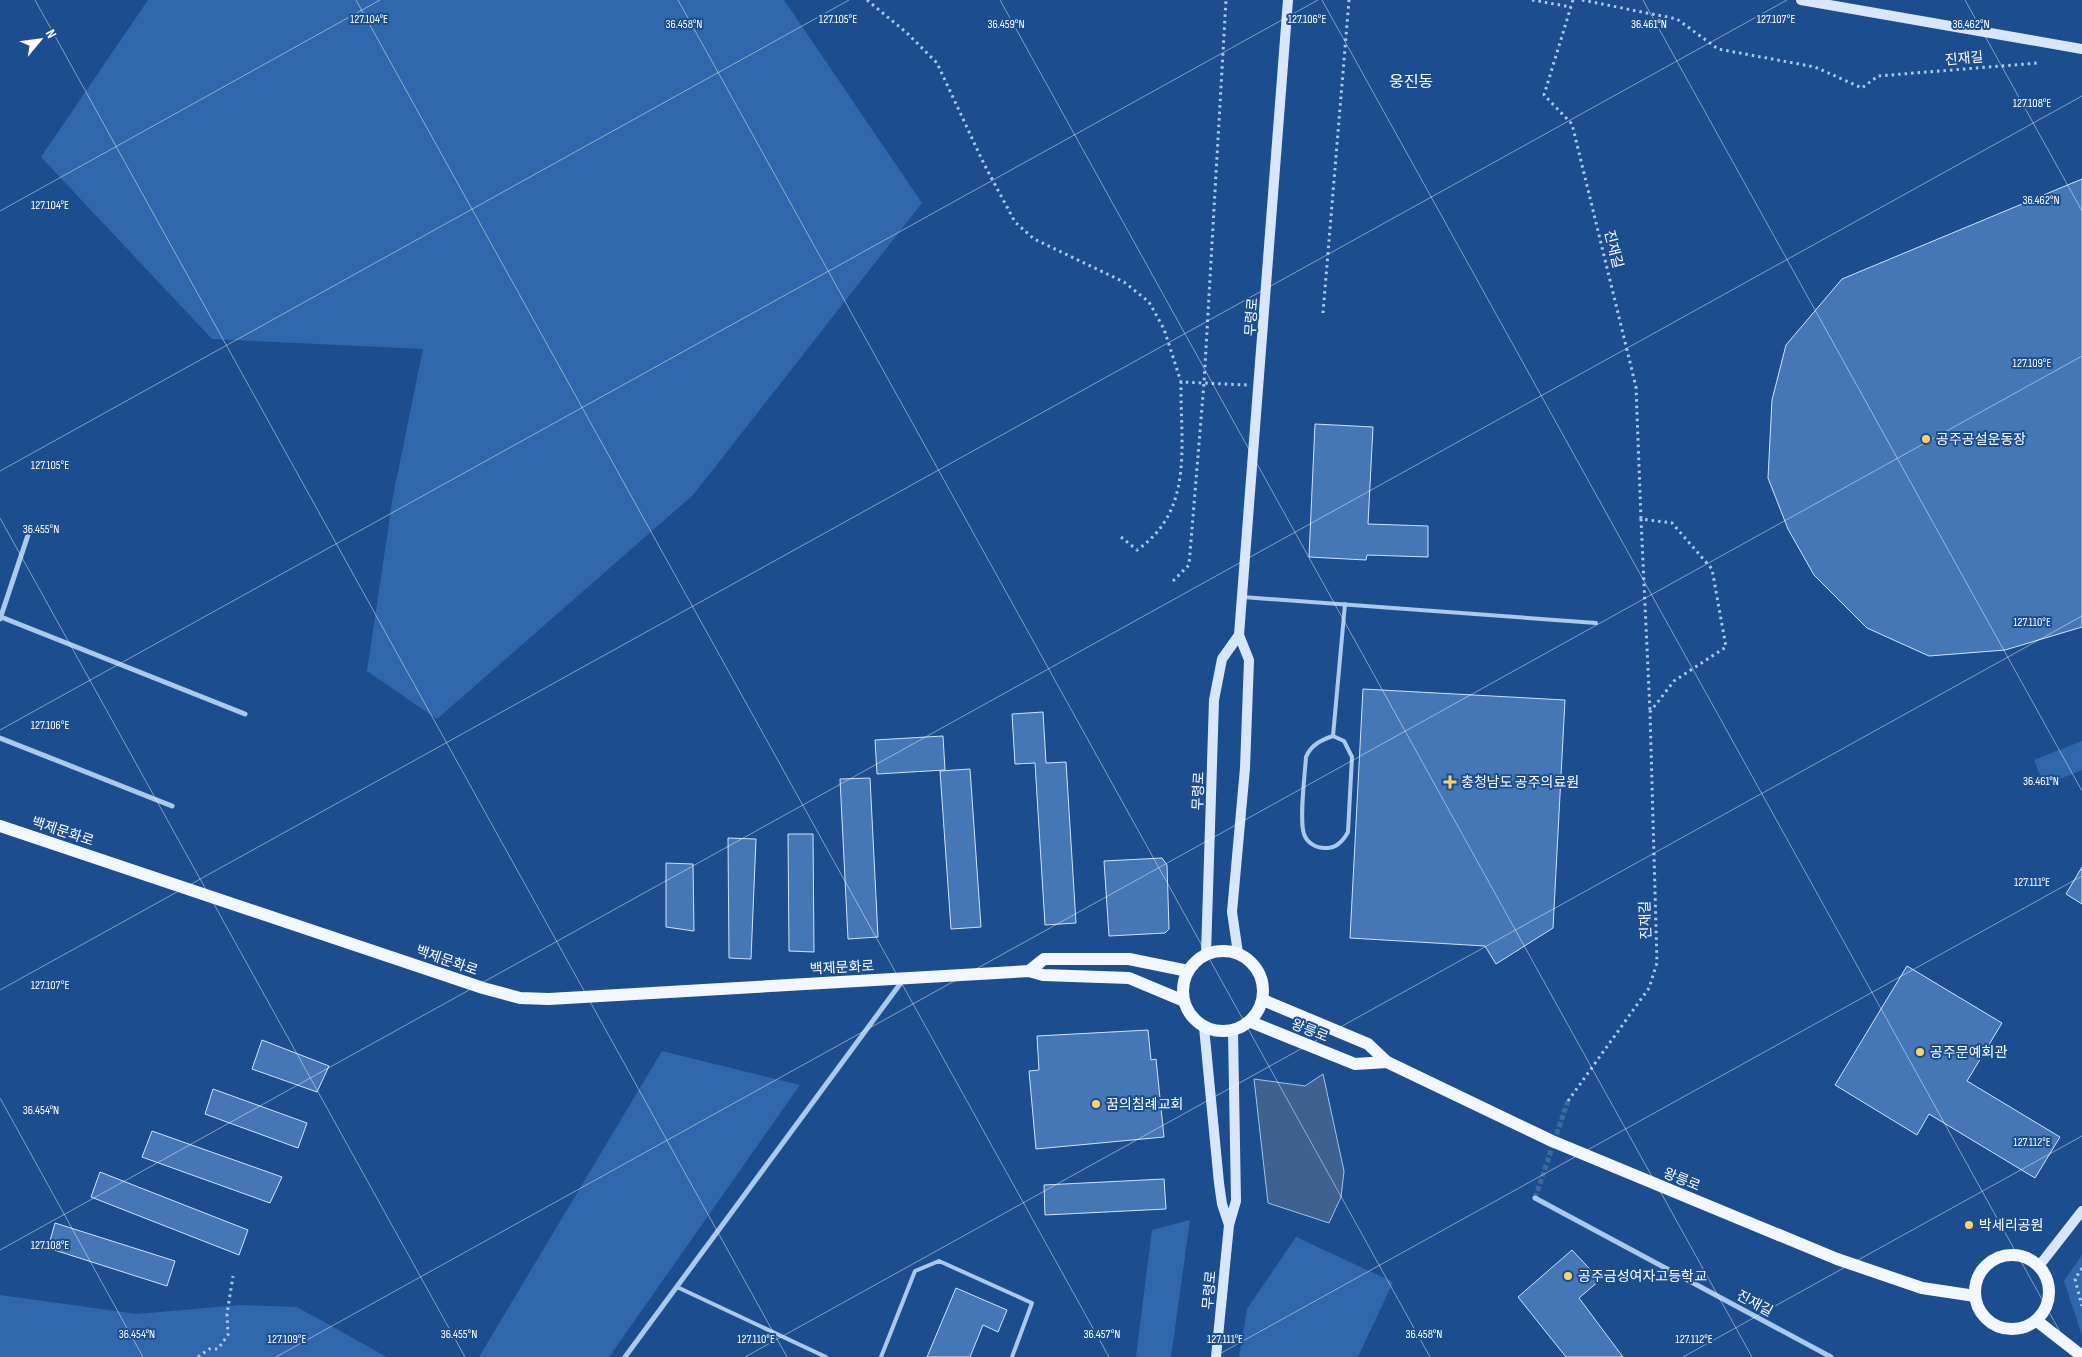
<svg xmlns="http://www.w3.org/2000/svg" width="2082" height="1357" viewBox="0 0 2082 1357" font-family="'Sofia Sans Condensed','Noto Sans KR',sans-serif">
<rect width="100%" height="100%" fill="#1c4e8f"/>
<g fill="#3067ac">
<path d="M148 0H784L922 203 693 495 437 719 367 671 393 496 423 349 212 339 41 157Z"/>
<path d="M2082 741V770L2044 785 2034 760Z"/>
<path d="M662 1051 800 1085 609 1357H479Z"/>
<path d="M1190 1220 1171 1357H1136L1152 1230Z"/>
<path d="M1296 1237 1393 1282 1358 1357H1239L1247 1309Z"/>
<path d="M2082 1255V1335L2064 1281Z"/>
<path d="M0 1295 137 1314 240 1305 297 1307 387 1357H0Z"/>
</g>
<path fill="#3e6190" stroke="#9ec3ef" d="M1323 1074 1344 1171 1341 1197 1329 1223 1268 1203 1254 1079 1305 1086Z"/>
<g fill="#4577b6" stroke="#d0e3fa">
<path d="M2082 179V627L2005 650 1929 656 1867 628 1814 575 1788 529 1768 478 1772 400 1786 345 1842 279Z"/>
<path d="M1315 424 1373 427 1368 524 1428 526V557L1367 555 1366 560 1309 557Z"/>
<path d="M1363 689 1565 700 1553 928 1496 964 1485 946 1350 938Z"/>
<path d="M1043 712 1046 763 1066 762 1076 923 1045 925 1035 763 1015 764 1012 714Z"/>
<path d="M943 736 945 770 877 774 875 740Z"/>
<path d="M970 769 981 927 951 929 940 771Z"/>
<path d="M870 778 878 937 848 939 840 779Z"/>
<path d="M788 834H813L814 952 789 951Z"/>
<path d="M728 838 756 839 751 959 729 958Z"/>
<path d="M1162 858 1167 865 1169 929 1165 933 1109 936 1104 861Z"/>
<path d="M666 863 693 864 694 931 666 927Z"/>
<path d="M2082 867V904L2066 894Z"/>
<path d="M1907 966 2002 1023 1967 1081 2060 1137 2035 1178 1929 1114 1917 1135 1835 1085Z"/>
<path d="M1148 1030 1151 1060 1156 1059 1164 1137 1036 1149 1029 1071 1039 1070 1037 1036Z"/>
<path d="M262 1040 329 1066 317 1092 252 1069Z"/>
<path d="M213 1089 307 1123 298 1148 205 1114Z"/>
<path d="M152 1131 282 1177 270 1203 142 1157Z"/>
<path d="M100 1172 248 1230 239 1255 91 1197Z"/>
<path d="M1164 1179 1166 1209 1045 1215 1044 1185Z"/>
<path d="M55 1223 175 1261 167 1286 48 1248Z"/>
<path d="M1572 1250 1600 1280 1579 1298 1623 1357H1566L1518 1297Z"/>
<path d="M956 1288 1007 1310 998 1332 983 1325 970 1357H927Z"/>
</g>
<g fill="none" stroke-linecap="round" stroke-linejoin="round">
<path stroke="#3e69a0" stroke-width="5" stroke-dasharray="5 2.5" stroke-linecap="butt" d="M1535 1198 1568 1101"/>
<g stroke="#abc8ed" stroke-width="3" stroke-dasharray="2.5 4" stroke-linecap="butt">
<path d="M867 0 907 33 937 63 984 164 1015 222 1034 239 1124 282 1149 302 1164 329 1181 382 1247 385"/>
<path d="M1532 0 1571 7"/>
<path d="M1573 0 1544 95 1572 124 1636 387 1641 519"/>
<path d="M1582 0 1677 19 1718 49 1815 67 1862 88 1878 76 2038 63"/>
<path d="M1323 313 1349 0"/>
<path d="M1121 537 1137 550C1195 510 1180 444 1181 382"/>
<path d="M1173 581 1189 565 1204 383 1226 0"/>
<path d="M1568 1101 1649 988 1657 963 1650 712 1674 681 1726 647 1712 569 1672 523 1641 519 1650 712"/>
<path d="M2082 1268 2075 1279 2082 1306"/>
<path d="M198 1357 209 1349H218L228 1335 227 1314 233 1276"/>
</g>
<g stroke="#abc8ed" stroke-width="4">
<path d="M1243 597 1596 623"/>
<path d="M1333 736 1344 741 1352 757 1348 832C1343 841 1336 849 1325 848 1316 848 1307 843 1304 834 1299 820 1305 774 1306 757 1311 745 1321 740 1333 736Z"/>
<path d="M1333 736 1345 604"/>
<path d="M677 1287 826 1357"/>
<path d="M881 1357 915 1271 939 1261 1032 1303 1012 1357"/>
</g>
<g stroke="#abc8ed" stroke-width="5">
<path d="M1 617 245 714"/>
<path d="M0 619 30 529"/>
<path d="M0 738 172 806"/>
<path d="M1535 1198 1831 1357"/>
<path d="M625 1357 903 980"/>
</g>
<g stroke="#d7e6fa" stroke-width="10">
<path d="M1801 0 2082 49"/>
<path d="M1238 953 1232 912 1245 768 1249 660 1239 635 1288 0"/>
<path d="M1206 954 1214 700 1222 659 1239 635"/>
<path d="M1204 1027 1219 1183 1222 1204 1229 1225"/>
<path d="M2039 1266 2082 1211"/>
<path d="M1216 1357 1229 1225 1236 1201 1233 1031"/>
</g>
<g stroke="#f1f6ff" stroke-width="12">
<path d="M0 826 483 988 520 998 549 999 1029 971 1043 975 1129 978 1184 1001"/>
<circle cx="1223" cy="991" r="40"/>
<path d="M1029 971 1044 959H1129L1188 971"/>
<path d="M1263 1000 1368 1044 1387 1062 1552 1141 1837 1259 1922 1288 1975 1296"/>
<path d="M1251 1022 1355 1064 1387 1062"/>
<circle cx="2012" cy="1292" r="37"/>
<path d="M2037 1321 2082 1356"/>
</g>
</g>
<path fill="none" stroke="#fff" stroke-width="1" stroke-opacity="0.45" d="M35 0 787 1357M356 0 1109 1357M678 0 1430 1357M1000 0 1752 1357M1322 0 2074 1357M1643 0 2082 791M1965 0 2082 211M0 211 380 0M0 471 849 0M0 518 465 1357M0 730 1318 0M0 990 1787 0M0 1098 143 1357M0 1250 2082 96M276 1357 2082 356M745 1357 2082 616M1214 1357 2082 876M1683 1357 2082 1136"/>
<g fill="#fdd369" stroke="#1c4e8f" stroke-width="2">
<circle cx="1926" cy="439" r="5"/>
<path d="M1447.5 774.5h5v5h5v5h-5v5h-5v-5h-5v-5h5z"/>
<circle cx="1920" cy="1052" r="5"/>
<circle cx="1096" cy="1104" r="5"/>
<circle cx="1969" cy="1225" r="5"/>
<circle cx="1568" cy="1276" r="5"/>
</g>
<g text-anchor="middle" stroke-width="4" stroke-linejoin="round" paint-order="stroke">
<g font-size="14" fill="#fff" stroke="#1c4e8f">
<text transform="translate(1964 58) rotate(-5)" y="5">진재길</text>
<text transform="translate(1614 249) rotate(76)" y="5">진재길</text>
<text transform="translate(1251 317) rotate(-86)" y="5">무령로</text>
<text transform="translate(1198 791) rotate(-88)" y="5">무령로</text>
<text transform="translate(63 831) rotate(18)" y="5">백제문화로</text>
<text transform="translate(1645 920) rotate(-92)" y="5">진재길</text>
<text transform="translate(447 960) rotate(19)" y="5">백제문화로</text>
<text transform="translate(842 967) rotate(-3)" y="5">백제문화로</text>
<text transform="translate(1310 1030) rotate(22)" y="5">왕릉로</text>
<text transform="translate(1682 1179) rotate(22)" y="5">왕릉로</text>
<text transform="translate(1209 1290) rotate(-85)" y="5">무령로</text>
<text transform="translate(1755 1303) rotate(28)" y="5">진재길</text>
</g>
<g font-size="14" fill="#fff" stroke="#1c4e8f" text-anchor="start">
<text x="1936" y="444">공주공설운동장</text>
<text x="1461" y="787">충청남도 공주의료원</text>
<text x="1930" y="1057">공주문예회관</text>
<text x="1106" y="1109">꿈의침례교회</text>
<text x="1979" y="1230">박세리공원</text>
<text x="1578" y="1281">공주금성여자고등학교</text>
</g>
<g font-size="16" fill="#fff" stroke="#1c4e8f">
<text x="1411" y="87">웅진동</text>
</g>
</g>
<g font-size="12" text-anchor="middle" fill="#fff" stroke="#1c4e8f" stroke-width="4" stroke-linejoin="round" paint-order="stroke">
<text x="369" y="23">127.104°E</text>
<text x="838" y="23">127.105°E</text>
<text x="1307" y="23">127.106°E</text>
<text x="1776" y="23">127.107°E</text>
<text x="684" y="28">36.458°N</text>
<text x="1006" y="28">36.459°N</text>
<text x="1649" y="28">36.461°N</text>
<text x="1971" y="28">36.462°N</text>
<text x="2032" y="107">127.108°E</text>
<text x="2041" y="204">36.462°N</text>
<text x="50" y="209">127.104°E</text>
<text x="2032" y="367">127.109°E</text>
<text x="50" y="469">127.105°E</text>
<text x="41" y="533">36.455°N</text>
<text x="2032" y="626">127.110°E</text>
<text x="50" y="729">127.106°E</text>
<text x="2041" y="785">36.461°N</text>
<text x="2032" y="886">127.111°E</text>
<text x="50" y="989">127.107°E</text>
<text x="41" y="1114">36.454°N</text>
<text x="2032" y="1146">127.112°E</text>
<text x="50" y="1249">127.108°E</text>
<text x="137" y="1338">36.454°N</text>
<text x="459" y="1338">36.455°N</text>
<text x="1102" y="1338">36.457°N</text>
<text x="1424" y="1338">36.458°N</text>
<text x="287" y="1343">127.109°E</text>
<text x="756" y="1343">127.110°E</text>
<text x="1225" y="1343">127.111°E</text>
<text x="1694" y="1343">127.112°E</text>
</g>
<g transform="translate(40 40) rotate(61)" stroke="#1c4e8f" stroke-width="4" paint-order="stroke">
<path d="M0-4L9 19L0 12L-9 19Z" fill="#ffffff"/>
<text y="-8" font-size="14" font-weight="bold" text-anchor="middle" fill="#ffffff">N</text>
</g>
</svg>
